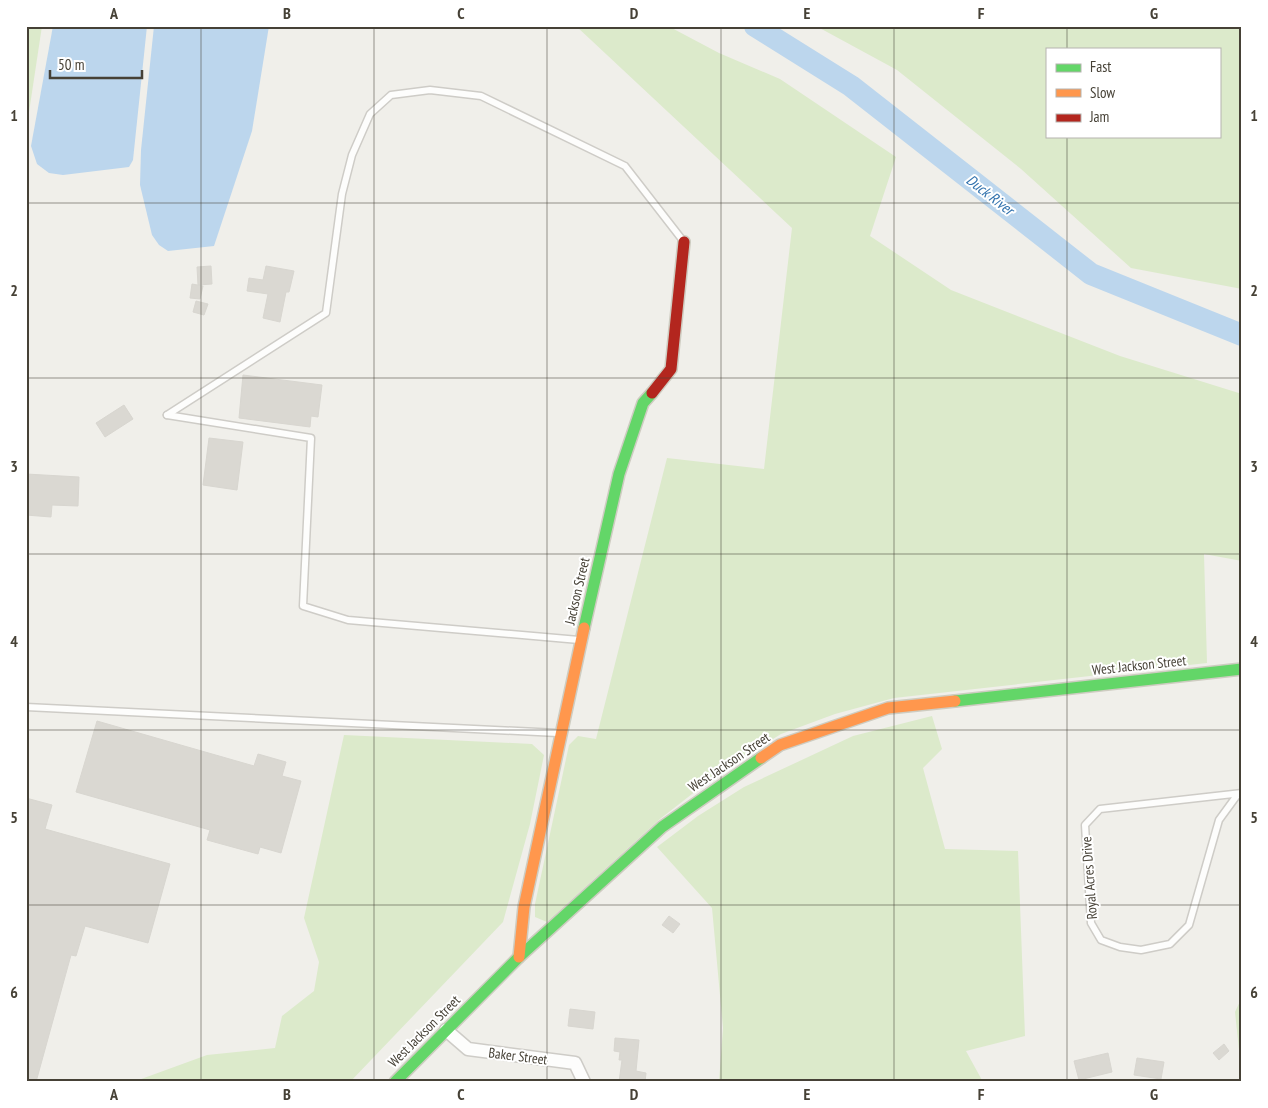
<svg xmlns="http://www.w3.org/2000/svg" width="1268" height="1108" viewBox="0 0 1268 1108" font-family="'PT Sans Narrow',sans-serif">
<rect width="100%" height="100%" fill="#f0efea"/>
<g fill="#dceacb" fill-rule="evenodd">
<path d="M26 26H42L26 132Z"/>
<path d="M576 26H668L719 53 780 79 896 157 870 236 951 290 1120 356 1242 394V561L1204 554 1207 663 894 698 835 714 781 734 724 769 660 819 547 922 535 917V904L569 745 578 736 596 739 667 458 764 469 792 228Z"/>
<path d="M816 26H1242V289L1131 268 1021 169 897 70ZM1047 49H1219V136H1047Z"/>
<path d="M932 716 942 749 923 768 945 849 1018 851 1025 1036 966 1051 983 1082H719L723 1028 712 908 657 847 698 816 744 787 853 736Z"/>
<path d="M344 735 532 744 544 755 530 824 503 922 350 1082H133L207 1055 275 1048 282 1016 314 991 319 962 304 918Z"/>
<path d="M1242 997V1078L1235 1012Z"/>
</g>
<g fill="#bcd6ed">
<path d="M53 26H147L133 160 129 167 63 175 49 173 37 164 31 146Z"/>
<path d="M154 26H269L252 131 214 246 168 251 159 245 152 235 140 185 141 150Z"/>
</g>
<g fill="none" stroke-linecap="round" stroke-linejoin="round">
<path stroke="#bcd6ed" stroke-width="22" d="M755 26 851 86 1091 274 1242 335"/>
</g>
<g fill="#dad8d2" stroke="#d8d6d0">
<path d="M211 266 212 284 198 285 197 267Z"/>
<path d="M266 266 294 271 289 292H286L280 322 263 318 268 294 247 291 249 278 263 280Z"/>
<path d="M192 284 203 286 200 299 190 298Z"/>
<path d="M196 301 208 304 204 315 193 312Z"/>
<path d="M243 375 322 385 318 417 311 416 310 427 239 418Z"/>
<path d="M124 405 133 419 105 437 96 423Z"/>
<path d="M209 438 243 442 237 490 203 485Z"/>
<path d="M26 474 79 477 78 506 52 505 51 517 26 515Z"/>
<path d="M97 721 254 766 258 754 286 762 282 776 301 781 281 853 260 847 258 854 207 840 210 830 76 792Z"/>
<path d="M26 798 52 805 45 829 170 864 148 943 85 926 76 956 71 955 36 1082H26Z"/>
<path d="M669 916 680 924 673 933 662 925Z"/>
<path d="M570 1009 595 1012 593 1029 568 1026Z"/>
<path d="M615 1038 639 1040 636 1071 646 1073 645 1082H619L622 1060H619L620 1052 614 1051Z"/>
<path d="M1224 1044 1229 1051 1219 1060 1213 1053Z"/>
<path d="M1108 1053 1112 1072 1079 1080 1074 1061Z"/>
<path d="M1137 1058 1164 1062 1161 1079 1134 1075Z"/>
</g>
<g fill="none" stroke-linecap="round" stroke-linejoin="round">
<g stroke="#ceccc7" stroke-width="9">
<g id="lane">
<path d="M167 415 326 313 342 194 352 155 370 114 391 95 430 90 481 96 625 166 684 242"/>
<path d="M167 415 311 438 303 606 348 620 579 640"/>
<path d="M26 707 558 733"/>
<path d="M1238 794 1219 820 1189 925 1170 944 1141 950 1120 947 1101 940 1091 923 1085 825 1100 809 1242 793"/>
</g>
</g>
<g stroke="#ceccc7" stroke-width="15">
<path id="street" d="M446 1030 468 1049 575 1063 584 1082"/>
</g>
<g stroke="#ceccc1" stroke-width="14">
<g id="fast">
<path d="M584 628 619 474 643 403 652 393"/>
<path d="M955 701 1242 669"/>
<path d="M395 1082 519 957 662 827 761 758"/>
</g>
</g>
<g stroke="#ceccc1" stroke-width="14">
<g id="slow">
<path d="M761 758 780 745 888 708 955 701"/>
<path d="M519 957 524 907 584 628"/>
</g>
</g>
<g stroke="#ceccc1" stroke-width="14">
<path id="jam" d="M652 393 671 369 684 242"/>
</g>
<use href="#lane" stroke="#fdfdfc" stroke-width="6"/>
<use href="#street" stroke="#fdfdfc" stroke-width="12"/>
<use href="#fast" stroke="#63d668" stroke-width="11"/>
<use href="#slow" stroke="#ff974d" stroke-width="11"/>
<use href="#jam" stroke="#b3261e" stroke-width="11"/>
</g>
<path fill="none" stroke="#464136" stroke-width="1" stroke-opacity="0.55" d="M201 26V1082M374 26V1082M547 26V1082M721 26V1082M894 26V1082M1067 26V49M1067 136V1082M26 203H1242M26 378H1242M26 554H1242M26 730H1242M26 905H1242"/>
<g text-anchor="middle" stroke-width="4" stroke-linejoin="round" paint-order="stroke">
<g font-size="14" fill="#464136" stroke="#fff">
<text transform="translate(577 591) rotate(-77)" y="5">Jackson Street</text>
<text transform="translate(1139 665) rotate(-6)" y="5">West Jackson Street</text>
<text transform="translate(729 762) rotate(-34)" y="5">West Jackson Street</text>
<text transform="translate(1089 878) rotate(-94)" y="5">Royal Acres Drive</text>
<text transform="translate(424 1031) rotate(-45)" y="5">West Jackson Street</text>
<text transform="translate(518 1056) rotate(7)" y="5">Baker Street</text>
</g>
<g font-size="15" font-style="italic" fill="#3373ae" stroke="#fff">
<text transform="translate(990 195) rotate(38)" y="5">Duck River</text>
</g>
</g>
<rect width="1268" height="1108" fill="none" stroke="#ffffff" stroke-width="55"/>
<rect x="1046" y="48" width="175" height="90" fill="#ffffff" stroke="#b5b3af"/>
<rect x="1056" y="64" width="25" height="8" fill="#63d668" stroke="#b5b3af"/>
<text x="1090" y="72" font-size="15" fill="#464136">Fast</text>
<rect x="1056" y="89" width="25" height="8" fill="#ff974d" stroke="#b5b3af"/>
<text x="1090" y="98" font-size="15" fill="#464136">Slow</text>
<rect x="1056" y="114" width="25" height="8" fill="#b3261e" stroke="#b5b3af"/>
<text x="1090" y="122" font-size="15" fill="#464136">Jam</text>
<path d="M50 70v8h92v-8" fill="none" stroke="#464136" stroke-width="2.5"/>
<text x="58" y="70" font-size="15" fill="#464136" stroke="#ffffff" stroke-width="4" paint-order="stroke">50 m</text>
<rect x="28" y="28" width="1212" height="1052" fill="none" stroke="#464136" stroke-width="2"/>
<g font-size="16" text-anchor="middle" font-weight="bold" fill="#464136">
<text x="114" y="19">A</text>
<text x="287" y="19">B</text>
<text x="461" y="19">C</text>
<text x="634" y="19">D</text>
<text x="807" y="19">E</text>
<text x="981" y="19">F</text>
<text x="1154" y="19">G</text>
<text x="14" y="121">1</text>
<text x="1254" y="121">1</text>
<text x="14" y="296">2</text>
<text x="1254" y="296">2</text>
<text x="14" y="472">3</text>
<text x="1254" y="472">3</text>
<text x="14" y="647">4</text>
<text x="1254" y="647">4</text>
<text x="14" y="823">5</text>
<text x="1254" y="823">5</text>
<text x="14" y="998">6</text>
<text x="1254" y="998">6</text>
<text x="114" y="1100">A</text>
<text x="287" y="1100">B</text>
<text x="461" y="1100">C</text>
<text x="634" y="1100">D</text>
<text x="807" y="1100">E</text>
<text x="981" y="1100">F</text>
<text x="1154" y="1100">G</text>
</g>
</svg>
